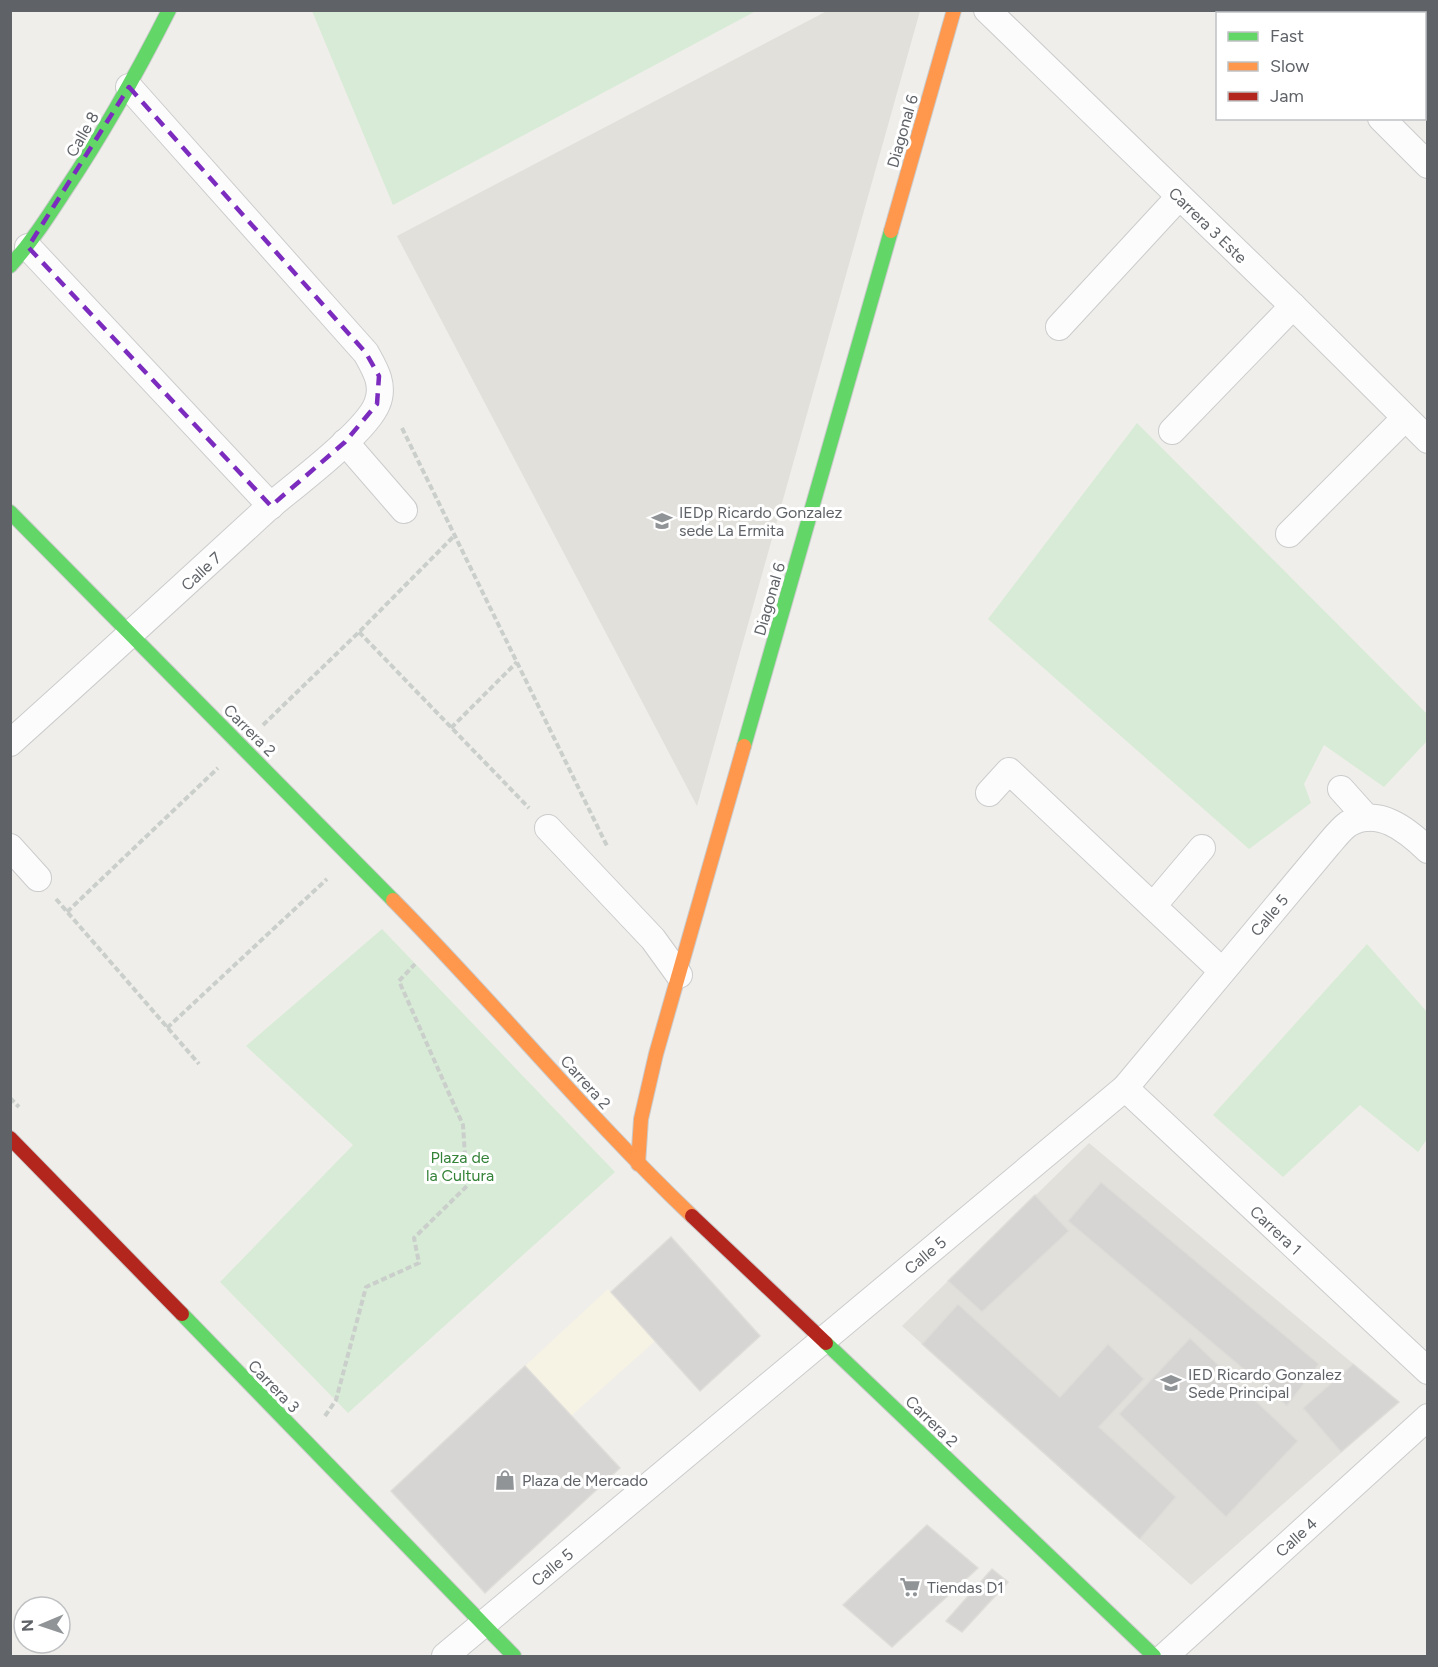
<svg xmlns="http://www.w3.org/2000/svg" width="1438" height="1667" viewBox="0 0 1438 1667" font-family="Figtree,sans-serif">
<rect width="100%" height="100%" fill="#efeeea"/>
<path fill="#f7f3e4" d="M608 1289 655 1341 571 1416 525 1366Z"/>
<g fill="#e2e0da">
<path d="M827 11H920L697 806 397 236Z"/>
<path d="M1089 1143 1399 1402 1191 1585 902 1326Z"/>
</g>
<g fill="#d8ebd6">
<path d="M312 11H756L393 205Z"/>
<path d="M1137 423 1427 714V741L1384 787 1324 745 1304 784 1311 803 1249 849 988 619Z"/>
<path d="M382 929 615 1172 348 1413 220 1282 353 1145 246 1046Z"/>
<path d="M1367 944 1427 1012V1139L1418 1152 1360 1105 1283 1177 1213 1115Z"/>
</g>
<g fill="#d6d5d3" stroke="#deddd9" stroke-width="1.5">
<path d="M1101 1182 1319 1364 1287 1406 1068 1221Z"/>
<path d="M1035 1195 1069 1231 982 1312 948 1281Z"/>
<path d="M671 1237 760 1336 700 1391 611 1292Z"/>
<path d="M958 1304 1060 1397 1108 1344 1144 1379 1099 1427 1176 1497 1140 1539 922 1344Z"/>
<path d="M1190 1338 1298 1441 1226 1517 1119 1414Z"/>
<path d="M1353 1364 1399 1402 1341 1452 1303 1408Z"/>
<path d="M525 1366 620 1468 485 1593 391 1491Z"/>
<path d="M927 1525 978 1568 892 1647 843 1605Z"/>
<path d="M992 1569 1008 1582 962 1632 946 1621Z"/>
</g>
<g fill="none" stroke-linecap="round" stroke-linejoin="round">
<g stroke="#cbcccc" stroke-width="28">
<g id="street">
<path d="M987 10 1293 306 1428 440"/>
<path d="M1274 10 1277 14"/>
<path d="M1381 118 1428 165"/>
<path d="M28 247 271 506"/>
<path d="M1059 327 1179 197"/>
<path d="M1172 431 1293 306"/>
<path d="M345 442 404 510"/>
<path d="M1289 534 1405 418"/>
<path d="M10 743C97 665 183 586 269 507 295 485 366 432 377 404 385 385 375 369 366 353L129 87"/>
<path d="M1341 789 1367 818"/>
<path d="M989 793 1009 771 1222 971"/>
<path d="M548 828 653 939 679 975"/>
<path d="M10 847 38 878"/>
<path d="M1153 906 1202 848"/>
<path d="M1125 1088 1428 1371"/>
<path d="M445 1656 1125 1088 1328 845C1334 838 1341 829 1348 824 1378 806 1407 830 1428 850"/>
<path d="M1165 1656 1428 1417"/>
</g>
</g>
<g stroke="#cacacb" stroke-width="16">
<g id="fast">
<path d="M10 266C31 243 47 218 64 192 103 134 137 73 169 10"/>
<path d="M10 512 393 900"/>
<path d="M744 746 891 231"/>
<path d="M182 1314 514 1656"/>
<path d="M826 1343 1154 1656"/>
</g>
</g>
<g stroke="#cacacb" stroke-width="16">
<g id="slow">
<path d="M891 231 954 10"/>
<path d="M393 900C495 1003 587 1116 692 1216"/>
<path d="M638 1164 641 1119 656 1054 744 746"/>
</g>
</g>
<g stroke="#cacacb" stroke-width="16">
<g id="jam">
<path d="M10 1138 182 1314"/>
<path d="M692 1216 826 1343"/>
</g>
</g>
<g stroke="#cacfcc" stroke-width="4" stroke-dasharray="6 3" stroke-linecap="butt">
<path d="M402 428 608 848"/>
<path d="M359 632 529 808"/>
<path d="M263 725 359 632 455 535"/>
<path d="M451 728 517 662"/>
<path d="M56 899 199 1064"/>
<path d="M67 912 218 768"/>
<path d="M167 1028 327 879"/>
<path d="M10 1098 19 1107"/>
<path d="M325 1416 336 1400 366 1287 419 1263 414 1238 467 1186 463 1125 399 981 415 964"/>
</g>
<use href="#street" stroke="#fdfcfc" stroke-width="26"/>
<use href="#fast" stroke="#63d668" stroke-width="14"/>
<use href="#slow" stroke="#ff974d" stroke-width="14"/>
<use href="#jam" stroke="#b3261e" stroke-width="14"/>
</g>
<path fill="none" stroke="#7b2cbf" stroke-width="4.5" stroke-dasharray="12 8" stroke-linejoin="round" d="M129 87 366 353 379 376 377 404 345 442 271 506 28 247Z"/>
<defs>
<g id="school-bare" transform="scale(1.62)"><path d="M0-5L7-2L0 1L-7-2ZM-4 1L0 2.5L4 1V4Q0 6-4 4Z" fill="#919496" stroke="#fff" stroke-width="2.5" paint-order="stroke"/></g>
<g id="shop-bare" transform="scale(1.62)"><path d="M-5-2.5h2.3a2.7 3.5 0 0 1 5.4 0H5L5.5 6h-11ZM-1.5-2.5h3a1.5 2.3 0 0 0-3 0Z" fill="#919496" stroke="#fff" stroke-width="2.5" paint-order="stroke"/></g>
<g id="supermarket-bare" transform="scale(1.62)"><path d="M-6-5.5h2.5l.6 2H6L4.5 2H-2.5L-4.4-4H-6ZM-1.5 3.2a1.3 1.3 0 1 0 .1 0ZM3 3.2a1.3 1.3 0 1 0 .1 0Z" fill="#919496" stroke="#fff" stroke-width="2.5" paint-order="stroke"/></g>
</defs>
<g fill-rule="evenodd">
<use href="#school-bare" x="662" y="521"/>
<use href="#school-bare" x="1171" y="1383"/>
<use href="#shop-bare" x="505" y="1480"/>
<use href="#supermarket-bare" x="910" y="1587"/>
</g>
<g text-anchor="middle" stroke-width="6" stroke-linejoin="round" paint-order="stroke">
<g font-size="16" fill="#5f6368" stroke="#fff">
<text transform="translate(902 131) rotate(-74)" y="6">Diagonal 6</text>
<text transform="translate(82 134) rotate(-60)" y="6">Calle 8</text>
<text transform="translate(1208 225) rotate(44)" y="6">Carrera 3 Este</text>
<text transform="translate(201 571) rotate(-43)" y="6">Calle 7</text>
<text transform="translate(769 599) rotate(-74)" y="6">Diagonal 6</text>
<text transform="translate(250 730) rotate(45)" y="6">Carrera 2</text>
<text transform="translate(1269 915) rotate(-50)" y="6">Calle 5</text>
<text transform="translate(586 1082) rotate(48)" y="6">Carrera 2</text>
<text transform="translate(1276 1230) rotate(43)" y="6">Carrera 1</text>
<text transform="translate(925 1255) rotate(-40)" y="6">Calle 5</text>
<text transform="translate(274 1386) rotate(46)" y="6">Carrera 3</text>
<text transform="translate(932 1421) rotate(44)" y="6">Carrera 2</text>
<text transform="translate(1296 1537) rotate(-42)" y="6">Calle 4</text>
<text transform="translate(552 1567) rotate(-40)" y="6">Calle 5</text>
</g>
<g font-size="16" fill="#5f6368" stroke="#fff" text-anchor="start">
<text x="679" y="518">IEDp Ricardo Gonzalez<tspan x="679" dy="18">sede La Ermita</tspan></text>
<text x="1188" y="1380">IED Ricardo Gonzalez<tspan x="1188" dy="18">Sede Principal</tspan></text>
<text x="522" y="1486">Plaza de Mercado</text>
<text x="927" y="1593">Tiendas D1</text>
</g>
<g font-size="16" fill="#348238" stroke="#fff">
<text x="460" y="1163">Plaza de<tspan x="460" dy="18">la Cultura</tspan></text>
</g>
</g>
<rect width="1438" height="1667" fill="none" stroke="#5f6368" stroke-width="24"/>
<rect x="1216" y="12" width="210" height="108" fill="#ffffff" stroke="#bfc1c3" stroke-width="1.5"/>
<rect x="1228" y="32" width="30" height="9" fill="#63d668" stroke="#bfc1c3" stroke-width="1.5"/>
<text x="1270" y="42" font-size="18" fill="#5f6368">Fast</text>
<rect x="1228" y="62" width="30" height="9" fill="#ff974d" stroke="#bfc1c3" stroke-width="1.5"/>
<text x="1270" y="72" font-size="18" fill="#5f6368">Slow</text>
<rect x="1228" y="92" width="30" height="9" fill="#b3261e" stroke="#bfc1c3" stroke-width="1.5"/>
<text x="1270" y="102" font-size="18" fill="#5f6368">Jam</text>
<g transform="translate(42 1625) rotate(268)"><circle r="28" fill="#ffffff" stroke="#bfc1c3" stroke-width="1.5"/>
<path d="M0-4.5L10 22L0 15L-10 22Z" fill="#919496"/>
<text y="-9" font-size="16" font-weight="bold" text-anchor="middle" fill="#5f6368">N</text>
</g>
</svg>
